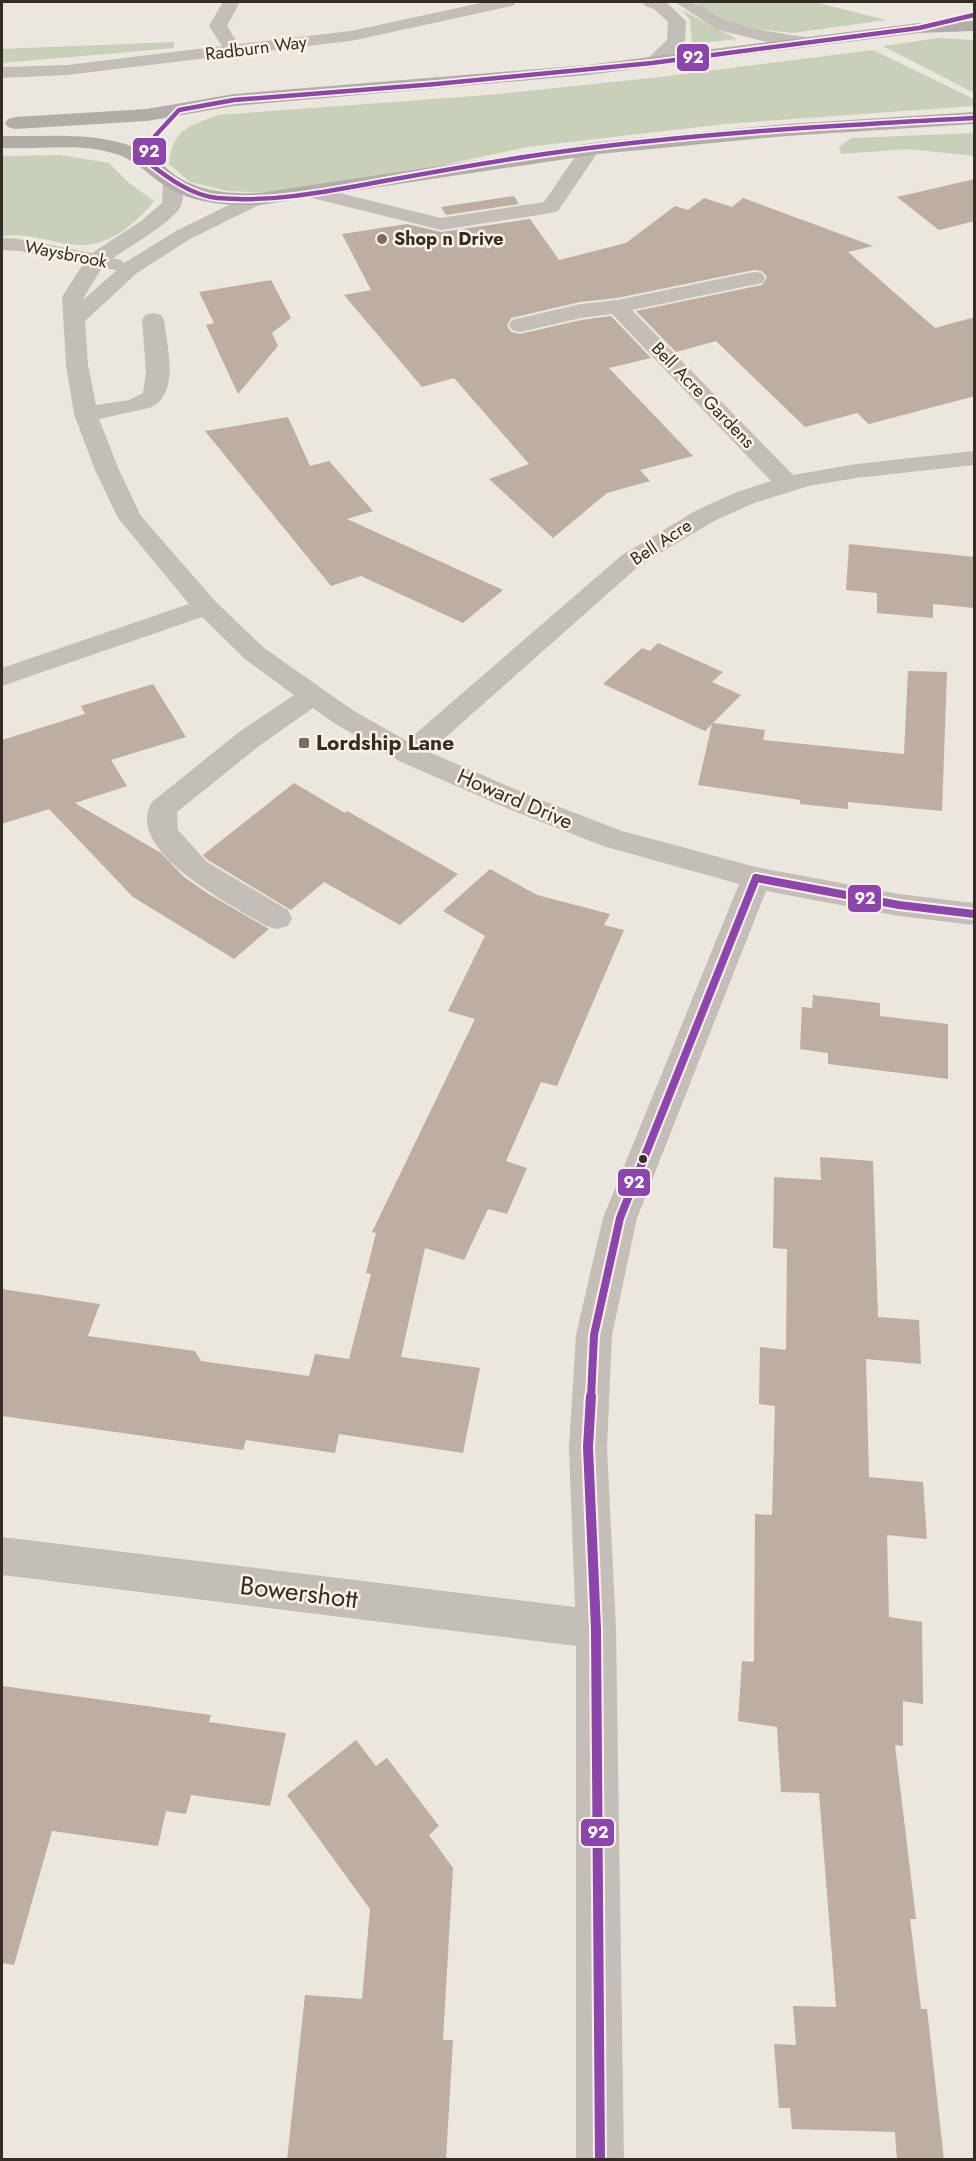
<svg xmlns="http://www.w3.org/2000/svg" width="976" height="2161" viewBox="0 0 976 2161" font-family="Jost,sans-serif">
<rect width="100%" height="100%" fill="#ebe7df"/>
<g fill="#c9d0b9">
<path d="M694 2H815L886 20 793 33 757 29 722 21Z"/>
<path d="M682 10 737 39 692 44 690 20Z"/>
<path d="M939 38 974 40V93L883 46Z"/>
<path d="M174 42V48L2 63V49Z"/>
<path d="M873 50 974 99V106L725 124 527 147 429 168 270 193 228 191 190 182 169 164C172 129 190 126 218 115L488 95 660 77Z"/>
<path d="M974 133V156L909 149 841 154 839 147 851 138Z"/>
<path d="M60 155 109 163 129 183 154 201C138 222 108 247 80 245 51 244 33 232 2 236V156Z"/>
</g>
<g fill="#beada1">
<path d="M975 179V221L939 230 897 197Z"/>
<path d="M514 196 519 204 446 215 441 207Z"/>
<path d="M704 198 732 207 743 198 873 246 848 252 935 328 975 317V396L869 424 857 413 805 427 716 341 676 352 636 311 762 285 767 277 762 271 754 270 617 298 580 302 511 318 507 326 511 332 520 334 581 320 611 316 651 358 609 368 693 456 640 470 650 481 607 493 553 538 489 479 529 464 454 378 422 387 344 295 371 290 342 234 407 224 441 232 530 219 559 260 626 243 675 206 688 210Z"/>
<path d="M271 280 291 318 272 333 278 346 238 394 206 325 214 323 199 292Z"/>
<path d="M288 417 310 466 329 461 373 511 347 519 503 590 463 623 361 576 331 586 205 431Z"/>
<path d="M849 544 975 557V608L933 604V618L877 613V593L846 590Z"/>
<path d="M658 643 723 672 712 682 741 695 713 723 765 730 763 740 904 754 908 671 947 672 942 811 848 802V809L800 804V800L698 785 712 724 705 731 603 684 642 648 650 651Z"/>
<path d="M153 684 186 737 111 760 127 786 75 803 161 853 184 877 207 893 269 929 234 959 133 897 49 809 2 824V740L85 714 81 706Z"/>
<path d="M294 783 345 813 347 811 458 874 400 925 324 882 291 910 208 860 203 855Z"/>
<path d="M490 869 537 895 610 914 604 925 624 930 557 1086 541 1082 506 1161 527 1168 507 1214 488 1209 464 1260 425 1248 401 1357 480 1368 463 1453 339 1434 335 1453 246 1440 243 1450 2 1416V1289L100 1304 88 1336 195 1351 201 1361 309 1376 315 1354 349 1359 371 1274 366 1273 376 1233 372 1232 475 1019 448 1011 485 936 443 911Z"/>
<path d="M813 995 880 1003V1016L948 1024V1079L828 1064V1053L800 1049 802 1007 812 1008Z"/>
<path d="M820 1157 873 1161 878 1317 919 1320 921 1364 866 1359 869 1477 923 1482 927 1539 887 1535 889 1617 922 1622 923 1704 903 1701V1746L895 1745 916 1919H910L921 2009H927L944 2160H897L895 2132 792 2129 790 2108H779L774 2044 796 2045 793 2006 836 2007 819 1793 781 1792 777 1727 738 1721 742 1661 754 1662 755 1514 772 1515 775 1406 759 1404 760 1347 786 1350 787 1249 773 1248 774 1177 821 1180Z"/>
<path d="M2 1686 211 1715 209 1722 286 1733 270 1806 191 1795 186 1814 166 1811 158 1846 52 1831 14 1965 2 1963Z"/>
<path d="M356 1740 376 1766 387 1758 439 1826 429 1835 453 1868 443 2040H453L446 2160H287L305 1995 362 1999 370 1909 287 1795Z"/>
</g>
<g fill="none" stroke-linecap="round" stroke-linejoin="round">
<g fill="#c3bfb8" fill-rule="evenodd">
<path d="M223 2H240L227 26 238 44 351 31 485 2H516L513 6 507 7 351 41 67 75 2 78V67L67 65 222 46 209 26Z"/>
<path d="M642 2H666L686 21 685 41 682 45C672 55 661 71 646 67L643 63 667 40 668 22 654 9 645 6Z"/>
<path d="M675 2C704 0 707 14 731 22 755 30 780 33 805 37L811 38 814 42 811 46 805 47 762 41 716 29Z"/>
<path d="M590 143 597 145 600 149 558 211 551 213 441 230 304 196 301 192 304 188 311 186 441 218 544 202 583 145Z"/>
<path d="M173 177 180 179C184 185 184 199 181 206 175 220 128 248 113 258L121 260 124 263 176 231 249 195H263L266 199 263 203 190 239 137 273 85 321 88 365 96 405 129 400 143 393 146 372 142 320 145 315 153 313 161 315 164 320C167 347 181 395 149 408L99 419 119 470 141 516 215 601 264 648 354 711 407 741 622 555 697 510 737 492 771 481 612 314 581 318 520 332 512 330 509 325 512 320 581 304 617 300 754 272 762 273 765 278 762 283 632 310 793 475 856 464 974 451V465L856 478 809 486 754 503 714 521 640 565 429 752 531 796 622 831 756 867 899 894 974 903V925L899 916 766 891 637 1218 612 1335 607 1447 616 1629 624 2160H576V1646L2 1575V1537L575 1607 569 1447 576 1335 603 1218 739 884 603 846 511 810 399 761 334 723 313 708 259 746 177 812 178 830 207 862 288 910 292 918 288 926 277 929 266 926C234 906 122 851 152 802L239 732 294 695 246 660 202 617 2 686V668L189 604 118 518 95 470 74 414 66 365 62 297 83 264 19 251 2 250V238L19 239 92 253 141 221 162 203 163 183 166 179ZM102 268 117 270 84 299V297Z"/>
</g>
<g fill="#b2ada7" fill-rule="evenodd">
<path d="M974 21V31L919 33 587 75 234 106 147 121 15 129 8 127 5 123 8 119 15 117 147 109 234 94 587 65 919 23Z"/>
<path d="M974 112V124L786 136 599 154 259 205C226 206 189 203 162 184 147 173 134 159 116 154 79 142 39 150 2 148V136C46 137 92 131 134 147 150 152 162 165 175 175 200 192 230 194 259 193L599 142 786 124Z"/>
</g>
<g stroke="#f8f2e5" stroke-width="8">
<path id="bus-1-far2" d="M974 15 919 28 652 63 436 84 234 100 179 110 155 136 146 161C167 177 190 195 217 198 273 203 329 191 384 181 433 172 482 163 531 156 678 134 826 126 974 118"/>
</g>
<g stroke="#f8f2e5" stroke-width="12">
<g id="bus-1-far1">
<path d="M756 878 899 905 974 914"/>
<path d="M591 1397 594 1335 620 1218 756 878"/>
</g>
</g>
<g stroke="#f8f2e5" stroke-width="14">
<path id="bus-1" d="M591 1396 588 1447 596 1629 600 2160"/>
</g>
<use href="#bus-1-far2" stroke="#8e44ad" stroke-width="4.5"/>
<use href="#bus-1-far1" stroke="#8e44ad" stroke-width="8"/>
<use href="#bus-1" stroke="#8e44ad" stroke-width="10"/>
</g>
<g fill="#746e67" stroke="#f8f2e5" stroke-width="2">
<circle cx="382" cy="239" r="6"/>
<rect x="298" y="737" width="12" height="12" rx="3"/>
</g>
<circle fill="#342d27" stroke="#f8f2e5" stroke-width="2" cx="643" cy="1159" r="5"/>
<g text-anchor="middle" stroke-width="5" stroke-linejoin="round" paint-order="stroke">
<g font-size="18" fill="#342d27" stroke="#f8f2e5">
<text transform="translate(256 48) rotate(-7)" y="6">Radburn Way</text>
<text transform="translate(66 254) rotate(11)" y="6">Waysbrook</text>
<text transform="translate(703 395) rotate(46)" y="6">Bell Acre Gardens</text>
<text transform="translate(661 542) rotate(-33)" y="6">Bell Acre</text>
</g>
<g font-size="18" font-weight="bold" fill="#342d27" stroke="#f8f2e5" text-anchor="start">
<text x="394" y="245">Shop n Drive</text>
</g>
<g font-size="21" font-weight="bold" fill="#342d27" stroke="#f8f2e5" text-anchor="start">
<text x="316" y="750">Lordship Lane</text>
</g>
<g font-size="21" fill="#342d27" stroke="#f8f2e5">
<text transform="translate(515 799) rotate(23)" y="7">Howard Drive</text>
</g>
<g font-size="26" fill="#342d27" stroke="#f8f2e5">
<text transform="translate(299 1592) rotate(7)" y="9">Bowershott</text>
</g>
</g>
<g stroke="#f8f2e5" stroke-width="2">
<rect x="676" y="43" width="34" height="29" rx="6" fill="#8e44ad"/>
<rect x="132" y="137" width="35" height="29" rx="6" fill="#8e44ad"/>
<rect x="847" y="884" width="35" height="29" rx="6" fill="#8e44ad"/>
<rect x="617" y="1168" width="34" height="29" rx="6" fill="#8e44ad"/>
<rect x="580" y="1818" width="35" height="29" rx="6" fill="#8e44ad"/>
</g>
<g font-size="16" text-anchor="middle" font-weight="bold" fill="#fff">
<text x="693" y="63">92</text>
<text x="149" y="157">92</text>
<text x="865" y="904">92</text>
<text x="634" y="1188">92</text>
<text x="598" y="1838">92</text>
</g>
<rect width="976" height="2161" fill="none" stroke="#342d27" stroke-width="6"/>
</svg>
